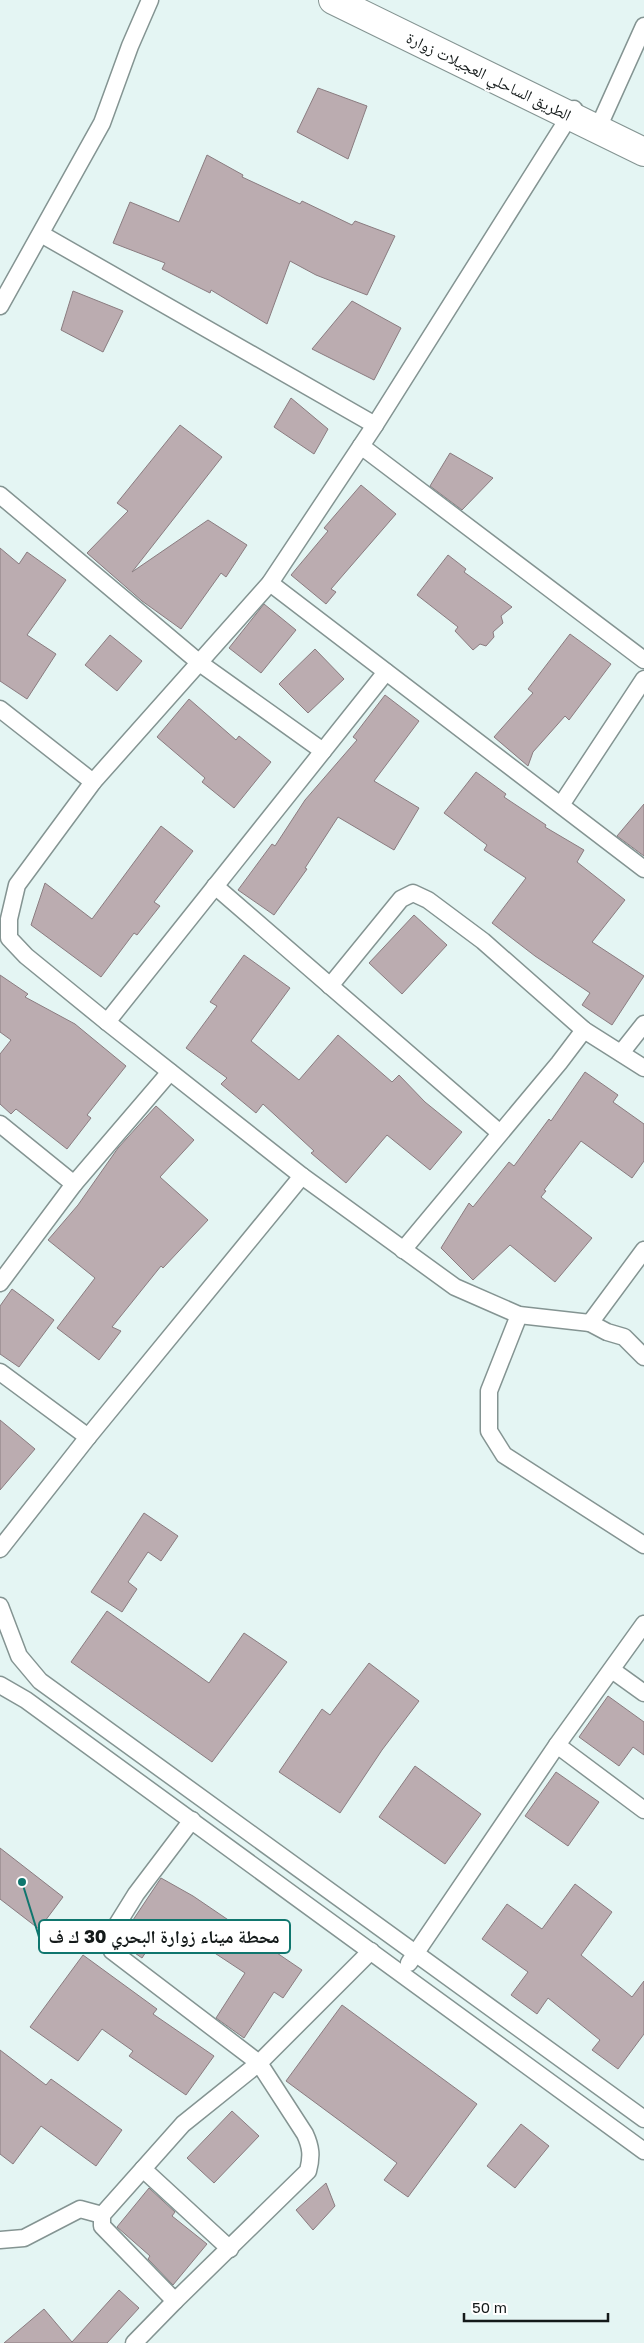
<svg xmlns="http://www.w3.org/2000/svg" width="644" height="2343" viewBox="0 0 644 2343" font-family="'Golos Text','Noto Naskh Arabic',sans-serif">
<rect width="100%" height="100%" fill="#e4f5f3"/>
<g fill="#bbacb0" stroke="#8a7c80">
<path d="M318 88 367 106 348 159 297 132Z"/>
<path d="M207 155 243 175 242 177 300 204 302 201 352 225 355 221 395 236 367 295 316 275 290 261 267 324 211 290 210 293 162 269 165 263 113 243 130 202 179 222Z"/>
<path d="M73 291 123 311 103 352 61 330Z"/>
<path d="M352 301 401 328 374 380 312 349Z"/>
<path d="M291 398 328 429 314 454 274 427Z"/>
<path d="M180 425 222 457 132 572 208 520 247 545 226 577 221 573 181 629 142 601 87 553 128 511 117 503Z"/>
<path d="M450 453 493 478 462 510 430 486Z"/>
<path d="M361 485 396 514 331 589 336 592 326 604 291 575 328 531 324 528Z"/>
<path d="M0 548 19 564 27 552 66 580 27 635 56 654 27 699 0 681Z"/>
<path d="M448 555 466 569 464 572 512 607 501 616 503 623 493 632 494 637 486 646 480 644 473 650 455 631 458 627 417 595Z"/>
<path d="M264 604 296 630 261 673 229 648Z"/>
<path d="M570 634 611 664 569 720 565 716 533 752 528 766 494 737 533 693 528 689Z"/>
<path d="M110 635 142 661 117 691 85 665Z"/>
<path d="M315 649 344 679 308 713 279 684Z"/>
<path d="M385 695 419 721 374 781 419 808 394 850 338 817 305 868 307 869 274 915 238 890 272 844 275 846 305 800 357 740 353 737Z"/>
<path d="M189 699 236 740 239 736 271 762 234 808 202 782 205 778 157 737Z"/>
<path d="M476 772 506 794 504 797 546 825 545 827 584 850 577 862 625 900 592 942 644 976 612 1025 582 1005 590 993 535 956 492 923 526 878 484 850 487 845 444 813Z"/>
<path d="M644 804V856L617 836Z"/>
<path d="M161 826 193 851 154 902 160 906 137 935 134 933 101 977 31 925 45 883 92 919Z"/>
<path d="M414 915 447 945 402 994 369 963Z"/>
<path d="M244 955 290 988 251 1041 299 1080 338 1035 392 1082 399 1075 425 1102 462 1132 430 1170 387 1135 346 1183 311 1153 314 1151 263 1104 256 1113 221 1084 227 1078 186 1048 217 1006 210 1002Z"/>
<path d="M0 975 28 994 25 997 75 1024 126 1066 87 1115 91 1118 67 1149 16 1109 11 1114 0 1104V1054L11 1040 0 1032Z"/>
<path d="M585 1072 618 1095 613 1102 644 1124V1161L632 1178 581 1141 544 1190 546 1191 541 1197 592 1238 555 1282 510 1245 473 1280 441 1248 469 1203 473 1207 509 1162 514 1166 549 1119 551 1121Z"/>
<path d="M156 1106 194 1140 160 1177 208 1220 163 1268 161 1266 112 1327 121 1331 99 1360 57 1328 95 1278 48 1240 78 1205 118 1148Z"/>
<path d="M12 1289 54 1320 19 1367 0 1354V1306Z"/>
<path d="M0 1420 35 1449 0 1490Z"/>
<path d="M144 1513 178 1536 161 1561 148 1552 128 1582 137 1589 122 1612 91 1592Z"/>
<path d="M107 1611 209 1683 244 1633 287 1662 212 1762 71 1662Z"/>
<path d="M369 1663 419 1701 382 1750 340 1813 279 1772 322 1709 330 1715Z"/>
<path d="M608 1696 644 1722V1755L633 1747 619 1766 579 1737Z"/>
<path d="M415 1766 481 1814 445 1864 379 1817Z"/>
<path d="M556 1772 599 1802 568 1846 525 1816Z"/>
<path d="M0 1848 63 1897 39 1929 0 1899Z"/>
<path d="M161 1878 193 1896 302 1970 283 1998 274 1992 244 2038 216 2018 245 1973 166 1921 142 1958 122 1944 123 1935Z"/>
<path d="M575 1884 612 1912 581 1955 632 1997 644 1981V2034L618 2069 592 2050 600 2040 548 1998 537 2014 511 1995 528 1972 482 1939 507 1904 542 1929Z"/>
<path d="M83 1955 157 2009 153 2014 214 2056 186 2095 129 2056 133 2051 102 2029 78 2061 30 2027Z"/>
<path d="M342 2005 477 2104 408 2197 384 2180 397 2163 286 2081Z"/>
<path d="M0 2050 46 2085 51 2079 122 2130 96 2166 41 2126 13 2164 0 2154Z"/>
<path d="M232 2111 259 2136 214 2183 187 2158Z"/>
<path d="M521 2124 549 2146 515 2188 487 2166Z"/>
<path d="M326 2183 335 2206 313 2230 296 2210Z"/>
<path d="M149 2188 175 2212 172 2216 207 2244 173 2285 148 2259 150 2256 117 2227Z"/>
<path d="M119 2290 139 2308 107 2343H4L44 2309 72 2342Z"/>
</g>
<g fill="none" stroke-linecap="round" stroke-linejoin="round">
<g stroke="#849492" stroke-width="19">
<g id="minor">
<path d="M574 109 375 425 270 583 93 782 17 885 9 919V938L26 956 107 1022 302 1176 455 1287 519 1315 590 1323 607 1332 624 1337 644 1357"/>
<path d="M603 117 644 26"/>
<path d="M41 234 375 425"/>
<path d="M0 306 102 123 130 46 150 0"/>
<path d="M361 446 644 660"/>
<path d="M0 495 201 664 323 751"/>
<path d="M270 583 644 869"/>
<path d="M0 709 93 782"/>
<path d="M561 805 644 679"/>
<path d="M215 886 500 1133"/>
<path d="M330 986 401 899 413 893 428 900 483 941 584 1030 644 1068"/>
<path d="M107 1022 386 672"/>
<path d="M621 1053 644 1024"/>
<path d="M0 1124 74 1184"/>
<path d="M403 1250 559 1063 584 1030"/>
<path d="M0 1283 74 1184 170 1072"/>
<path d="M519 1315 489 1391V1431L504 1455 644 1545"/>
<path d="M590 1323 644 1250"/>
<path d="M0 1372 88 1437"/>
<path d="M0 1549 88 1437 302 1176"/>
<path d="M0 1606 19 1656 40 1681 644 2119"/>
<path d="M612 1670 644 1693"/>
<path d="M0 1685 26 1700 644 2151"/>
<path d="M557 1745 644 1810"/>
<path d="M192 1820 136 1894 113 1931 112 1951 259 2063 305 2134C311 2147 312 2156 308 2171L175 2301 102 2226V2215L183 2124 259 2063 371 1951"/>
<path d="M409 1963 557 1745 644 1624"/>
<path d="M143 2169 230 2249"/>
<path d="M0 2240 24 2238 80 2209 102 2215"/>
<path d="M134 2343 175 2301"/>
</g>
</g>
<g stroke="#849492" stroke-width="30">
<path id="trunk" d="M333 0 644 152"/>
</g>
<use href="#minor" stroke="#fff" stroke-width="16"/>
<use href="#trunk" stroke="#fff" stroke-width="28"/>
</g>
<g text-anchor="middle" stroke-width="4.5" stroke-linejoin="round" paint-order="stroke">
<g font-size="16" fill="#141a1a" stroke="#fff">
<text transform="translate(489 76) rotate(26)" y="6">الطريق الساحلي العجيلات زوارة</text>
</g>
</g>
<path fill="none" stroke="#0f766e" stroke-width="2" d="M22 1882L39 1937"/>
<circle fill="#0f766e" stroke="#fff" stroke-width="2" cx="22" cy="1882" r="5"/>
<rect fill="#fff" stroke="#0f766e" stroke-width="2" x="39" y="1920" width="251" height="33" rx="5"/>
<g font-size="18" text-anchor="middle" font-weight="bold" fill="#141a1a">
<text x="164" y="1943">محطة ميناء زوارة البحري 30 ك ف</text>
</g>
<path d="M464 2313v8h144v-8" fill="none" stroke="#141a1a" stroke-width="2.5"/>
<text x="472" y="2313" font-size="15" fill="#141a1a" stroke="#ffffff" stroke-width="4" paint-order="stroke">50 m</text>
</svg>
